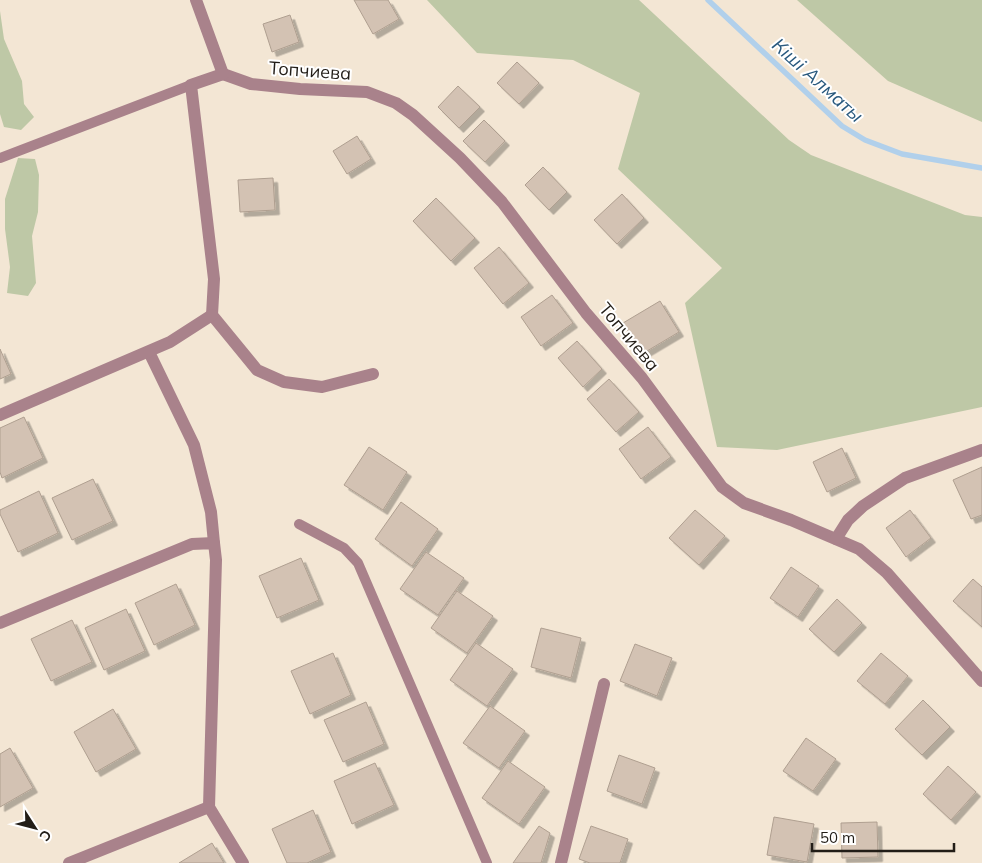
<svg xmlns="http://www.w3.org/2000/svg" width="982" height="863" viewBox="0 0 982 863" font-family="Mulish,sans-serif">
<defs>
<filter id="shadow"><feDropShadow dx="4.5" dy="4.5" stdDeviation="0" flood-color="#0004"/></filter>
</defs>
<rect width="100%" height="100%" fill="#f3e6d4"/>
<g fill="#bec8a6">
<path d="M427 0H639L789 140 811 155 965 215 982 217V407L777 450 717 447 685 303 722 268 618 169 640 93 573 60 477 53Z"/>
<path d="M797 0H982V122L888 81Z"/>
<path d="M0 11 4 39 22 81 24 104 34 117 21 130 4 127 0 114Z"/>
<path d="M18 158 35 159 39 175 38 212 32 236 36 283 28 296 7 293 10 267 5 229V199Z"/>
</g>
<g fill="none" stroke-linecap="round" stroke-linejoin="round">
<path stroke="#b1d0eb" stroke-width="5.5" d="M708 0 842 126 865 140 902 154 982 168"/>
</g>
<g fill="#d3c2b3" stroke="#af9f90" filter="url(#shadow)">
<path d="M354 0H388L399 19 373 34Z"/>
<path d="M290 15 299 42 272 52 263 24Z"/>
<path d="M517 62 539 83 519 104 497 83Z"/>
<path d="M458 86 480 107 459 128 438 107Z"/>
<path d="M484 120 505 141 485 162 463 141Z"/>
<path d="M357 136 371 159 347 174 333 151Z"/>
<path d="M543 167 567 192 549 210 525 185Z"/>
<path d="M273 178 275 210 240 212 238 180Z"/>
<path d="M622 194 644 218 617 244 594 220Z"/>
<path d="M436 198 475 238 451 261 413 221Z"/>
<path d="M499 247 529 283 503 304 474 268Z"/>
<path d="M552 295 573 323 541 346 521 317Z"/>
<path d="M660 301 679 332 642 354 623 323Z"/>
<path d="M577 341 602 369 583 387 558 358Z"/>
<path d="M0 349 11 374 0 379Z"/>
<path d="M609 379 639 412 616 432 587 399Z"/>
<path d="M24 417 43 458 2 478 0 472V428Z"/>
<path d="M648 427 671 457 641 479 619 449Z"/>
<path d="M369 447 407 472 383 510 344 485Z"/>
<path d="M842 448 856 478 827 492 813 462Z"/>
<path d="M982 467V515L971 519 953 480Z"/>
<path d="M93 479 113 521 72 540 52 498Z"/>
<path d="M39 491 58 533 18 552 0 514V510Z"/>
<path d="M401 502 438 529 412 566 375 539Z"/>
<path d="M695 510 725 536 699 565 669 538Z"/>
<path d="M910 510 931 538 906 557 886 528Z"/>
<path d="M426 552 464 578 438 615 400 589Z"/>
<path d="M301 558 319 600 277 618 259 576Z"/>
<path d="M791 567 819 586 798 617 770 598Z"/>
<path d="M973 579 982 587V627L953 601Z"/>
<path d="M176 584 195 625 154 645 135 603Z"/>
<path d="M457 591 493 616 467 653 431 628Z"/>
<path d="M837 599 862 623 834 652 809 629Z"/>
<path d="M126 609 145 651 104 670 85 628Z"/>
<path d="M72 620 92 662 51 681 31 639Z"/>
<path d="M541 628 581 638 571 678 531 667Z"/>
<path d="M476 643 513 669 487 706 450 680Z"/>
<path d="M635 644 672 658 657 696 620 681Z"/>
<path d="M333 653 351 695 310 714 291 671Z"/>
<path d="M881 653 908 676 885 704 857 681Z"/>
<path d="M923 700 950 727 922 755 895 729Z"/>
<path d="M366 702 384 744 343 762 324 720Z"/>
<path d="M490 706 525 731 499 768 463 743Z"/>
<path d="M113 709 136 749 96 772 74 732Z"/>
<path d="M806 738 836 759 813 791 783 771Z"/>
<path d="M10 748 33 788 0 807V754Z"/>
<path d="M619 755 655 768 642 804 607 791Z"/>
<path d="M508 761 545 787 519 824 482 798Z"/>
<path d="M375 763 394 805 352 824 334 781Z"/>
<path d="M948 766 976 792 951 820 923 794Z"/>
<path d="M313 810 331 852 307 863H287L272 829Z"/>
<path d="M774 817 814 824 807 862 767 855Z"/>
<path d="M877 822 878 857 842 858 841 823Z"/>
<path d="M539 826 550 833 541 863H513Z"/>
<path d="M591 826 628 839 620 863H590L579 859Z"/>
<path d="M212 843 224 863H179Z"/>
</g>
<g fill="none" stroke-linecap="round" stroke-linejoin="round">
<g stroke="#a9828b" stroke-width="10">
<path d="M0 158 191 85"/>
<path d="M299 524 344 548 358 563 487 863"/>
</g>
<g stroke="#a9828b" stroke-width="12">
<path d="M196 0 223 74"/>
<path d="M223 74 251 84 300 89 367 92 396 103 413 115 460 158 502 202 586 313 642 378 722 487 744 503 791 520 859 549 887 573 982 681"/>
<path d="M223 74 191 85 214 279 212 315 257 370 284 382 322 387 373 374"/>
<path d="M149 352 194 445 211 512 214 543"/>
<path d="M0 415 170 342 212 315"/>
<path d="M836 539 848 520 863 506 905 478 982 450"/>
<path d="M0 623 192 544 214 543 216 560 209 807 243 863"/>
<path d="M69 863 209 807"/>
<path d="M561 863 604 684"/>
</g>
</g>
<g text-anchor="middle" stroke-width="4" stroke-linejoin="round" paint-order="stroke">
<g font-size="18" fill="#221d17" stroke="#fff">
<text transform="translate(310 71) rotate(4)" y="6">Топчиева</text>
<text transform="translate(629 337) rotate(50)" y="6">Топчиева</text>
</g>
<g font-size="19" font-style="italic" fill="#29597e" stroke="#fff">
<text transform="translate(818 80) rotate(42)" y="7">Кіші Алматы</text>
</g>
</g>
<g transform="translate(35 828) rotate(126)" stroke="#ffffff" stroke-width="4" paint-order="stroke">
<path d="M0-4L9 19L0 12L-9 19Z" fill="#221d17"/>
<text y="-8" font-size="14" font-weight="bold" text-anchor="middle" fill="#221d17">С</text>
</g>
<path d="M812 843v8h142v-8" fill="none" stroke="#221d17" stroke-width="2.5"/>
<text x="820" y="843" font-size="15" fill="#221d17" stroke="#ffffff" stroke-width="4" paint-order="stroke">50 m</text>
</svg>
